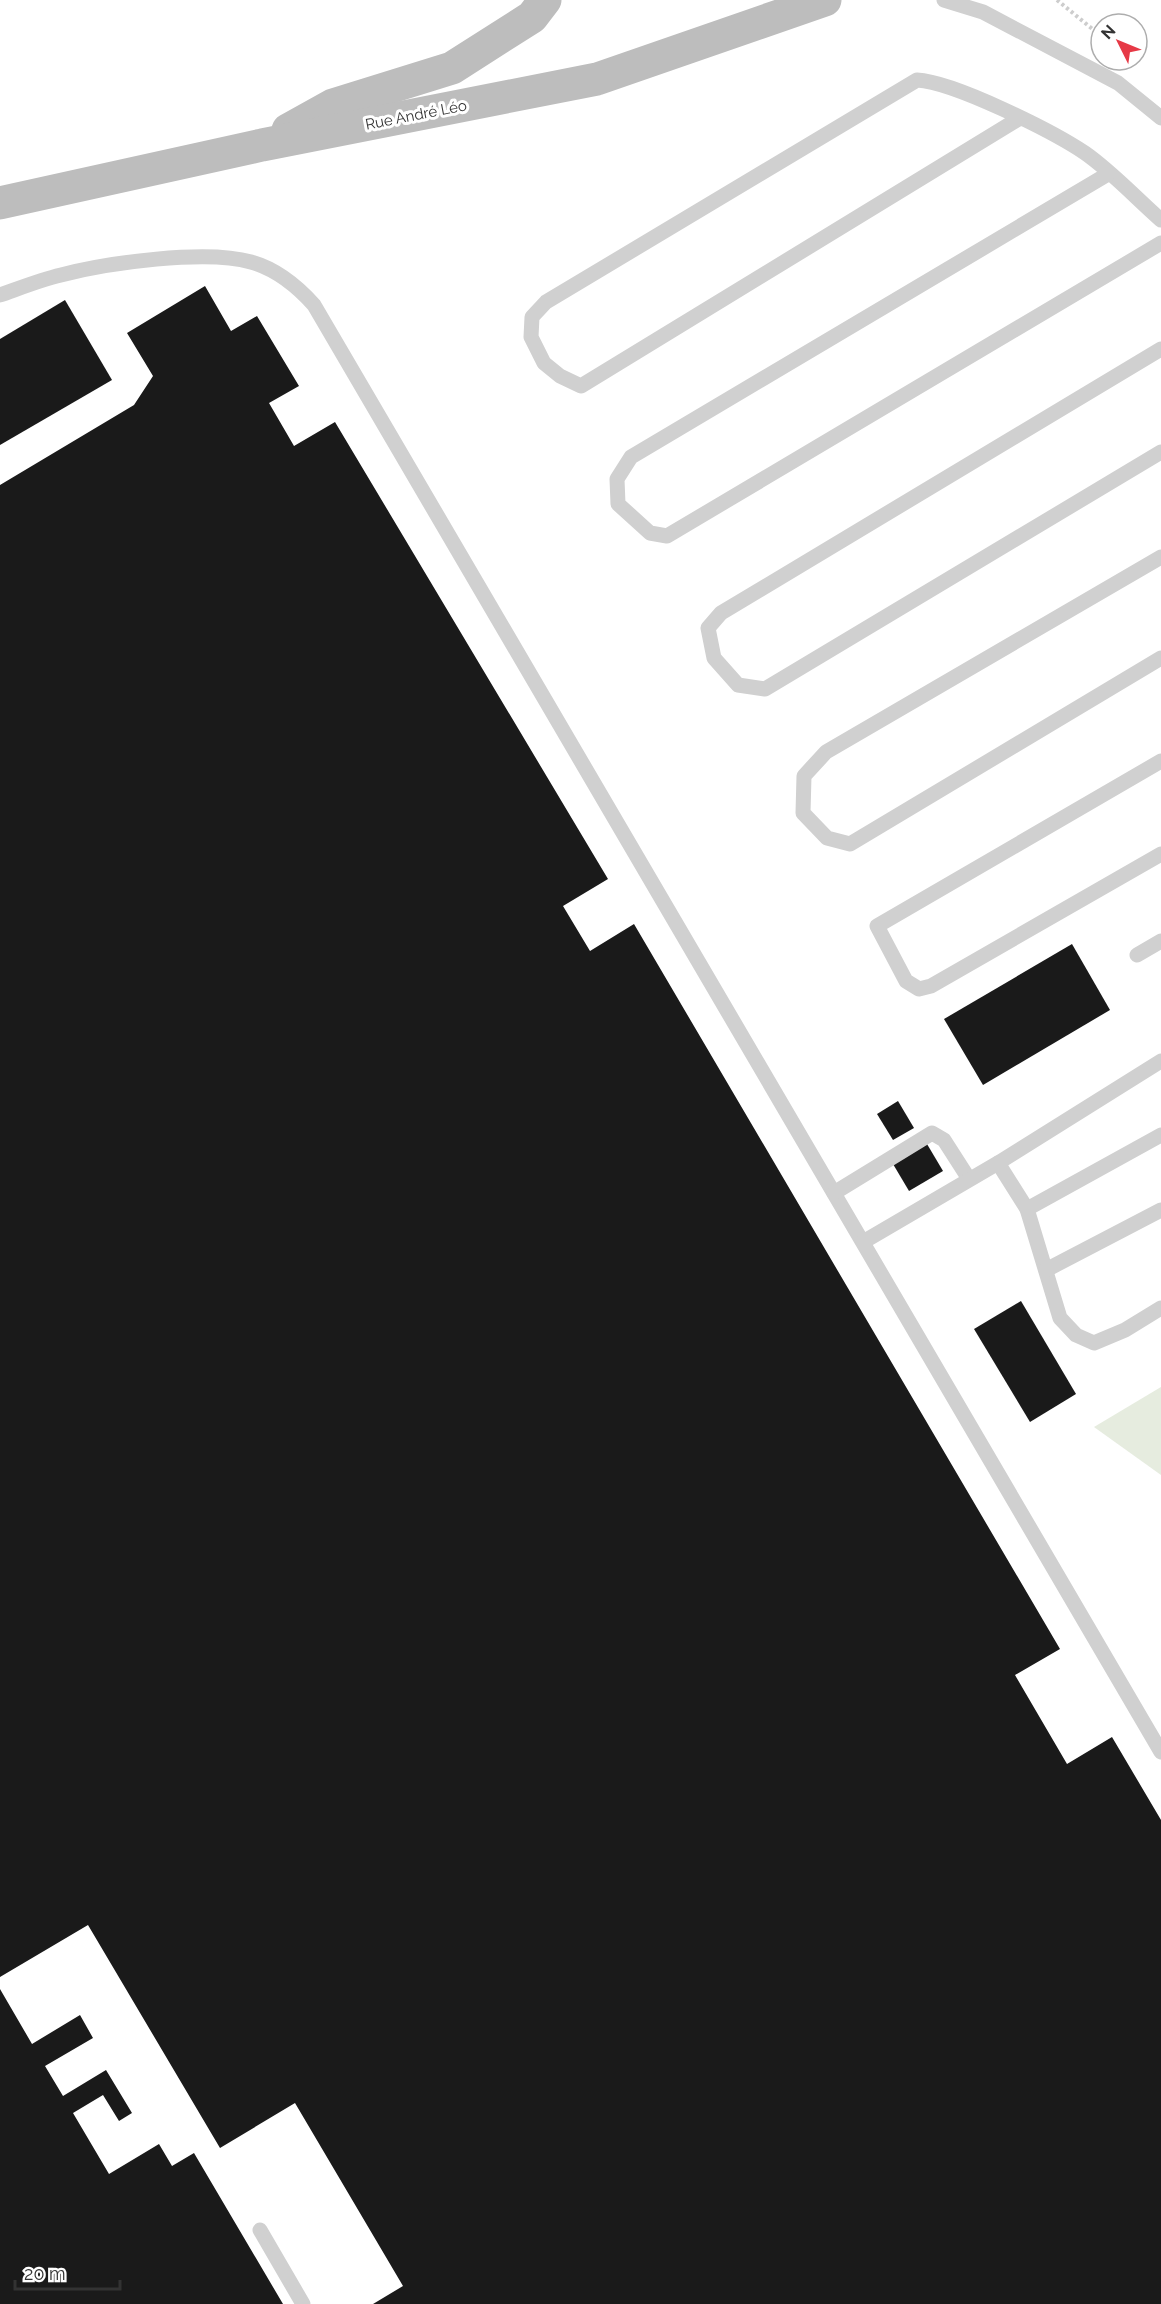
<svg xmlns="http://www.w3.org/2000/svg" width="1161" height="2304" viewBox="0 0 1161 2304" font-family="Raleway,sans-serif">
<rect width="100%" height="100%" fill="#fff"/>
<path fill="#e6ecdf" d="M1161 1387V1475L1094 1427Z"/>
<g fill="#1a1a1a">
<path d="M205 286 231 331 257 316 299 386 269 403 294 446 335 422 608 879 563 906 590 951 634 924 1060 1649 1015 1675 1067 1764 1112 1737 1161 1820V2304H373L403 2286 295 2103 220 2148 88 1925 0 1977V485L134 405 153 376 127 333Z"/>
<path d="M65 300 112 380 0 445V339Z"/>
<path d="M1072 944 1110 1010 983 1085 944 1019Z"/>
<path d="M898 1101 914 1128 893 1140 877 1114Z"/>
<path d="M927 1144 943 1171 909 1191 893 1164Z"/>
<path d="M1021 1301 1076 1394 1030 1422 974 1329Z"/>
<path d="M0 1989 32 2044 80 2015 93 2038 45 2066 63 2096 106 2070 132 2113 119 2121 103 2095 73 2113 109 2174 159 2144 172 2166 194 2153 283 2304H0Z"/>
</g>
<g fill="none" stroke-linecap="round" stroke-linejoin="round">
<path stroke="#cdcdcd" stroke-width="4" stroke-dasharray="3 3" stroke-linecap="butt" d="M1057 0 1101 36"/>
<g stroke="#d0d0d0" stroke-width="15">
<path d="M944 0 983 12 1118 83 1161 118"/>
<path d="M1020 118 581 386 560 376 544 363 531 337 532 317 546 302 917 80C954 82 1052 131 1085 153 1111 171 1137 199 1161 220"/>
<path d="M1108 174 631 457 617 479 618 504 650 533 667 536 1161 243"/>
<path d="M0 295C20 288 40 280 61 275 107 263 206 249 251 262 276 269 297 286 314 305L1161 1752"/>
<path d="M1161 349 721 613 708 628 714 658 738 685 765 689 1161 452"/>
<path d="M1161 557 826 752 804 776 803 813 827 838 850 844 1161 658"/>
<path d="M1161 761 877 926 906 981 919 989 931 986 1161 854"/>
<path d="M1137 955 1161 941"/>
<path d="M998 1163 1027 1209 1060 1318 1076 1335 1094 1343 1125 1330 1161 1308"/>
<path d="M834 1193 932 1133 944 1140 969 1179"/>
<path d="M1027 1209 1161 1135"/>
<path d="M863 1242 998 1163 1161 1061"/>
<path d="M1046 1270 1161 1210"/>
<path d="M260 2230 303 2304"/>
</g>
<g stroke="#bdbdbd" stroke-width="33">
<path d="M288 130 333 105 452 68 532 17 545 0"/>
<path d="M0 203 262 145 597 79 825 0"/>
</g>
</g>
<g text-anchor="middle" stroke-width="6" stroke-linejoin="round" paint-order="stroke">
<g font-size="15" fill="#333" stroke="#fff">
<text transform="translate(416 115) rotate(-11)" y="5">Rue André Léo</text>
</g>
</g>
<g transform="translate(1119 42) rotate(313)"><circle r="28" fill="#ffffff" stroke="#adadad" stroke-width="1.5"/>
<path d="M0-4.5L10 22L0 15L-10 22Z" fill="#e63946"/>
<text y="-9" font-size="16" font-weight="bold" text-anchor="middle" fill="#333333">N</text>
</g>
<path d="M15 2280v9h105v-9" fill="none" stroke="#333333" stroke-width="3"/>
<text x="24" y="2280" font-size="18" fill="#333333" stroke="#ffffff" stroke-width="4.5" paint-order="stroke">20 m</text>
</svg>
